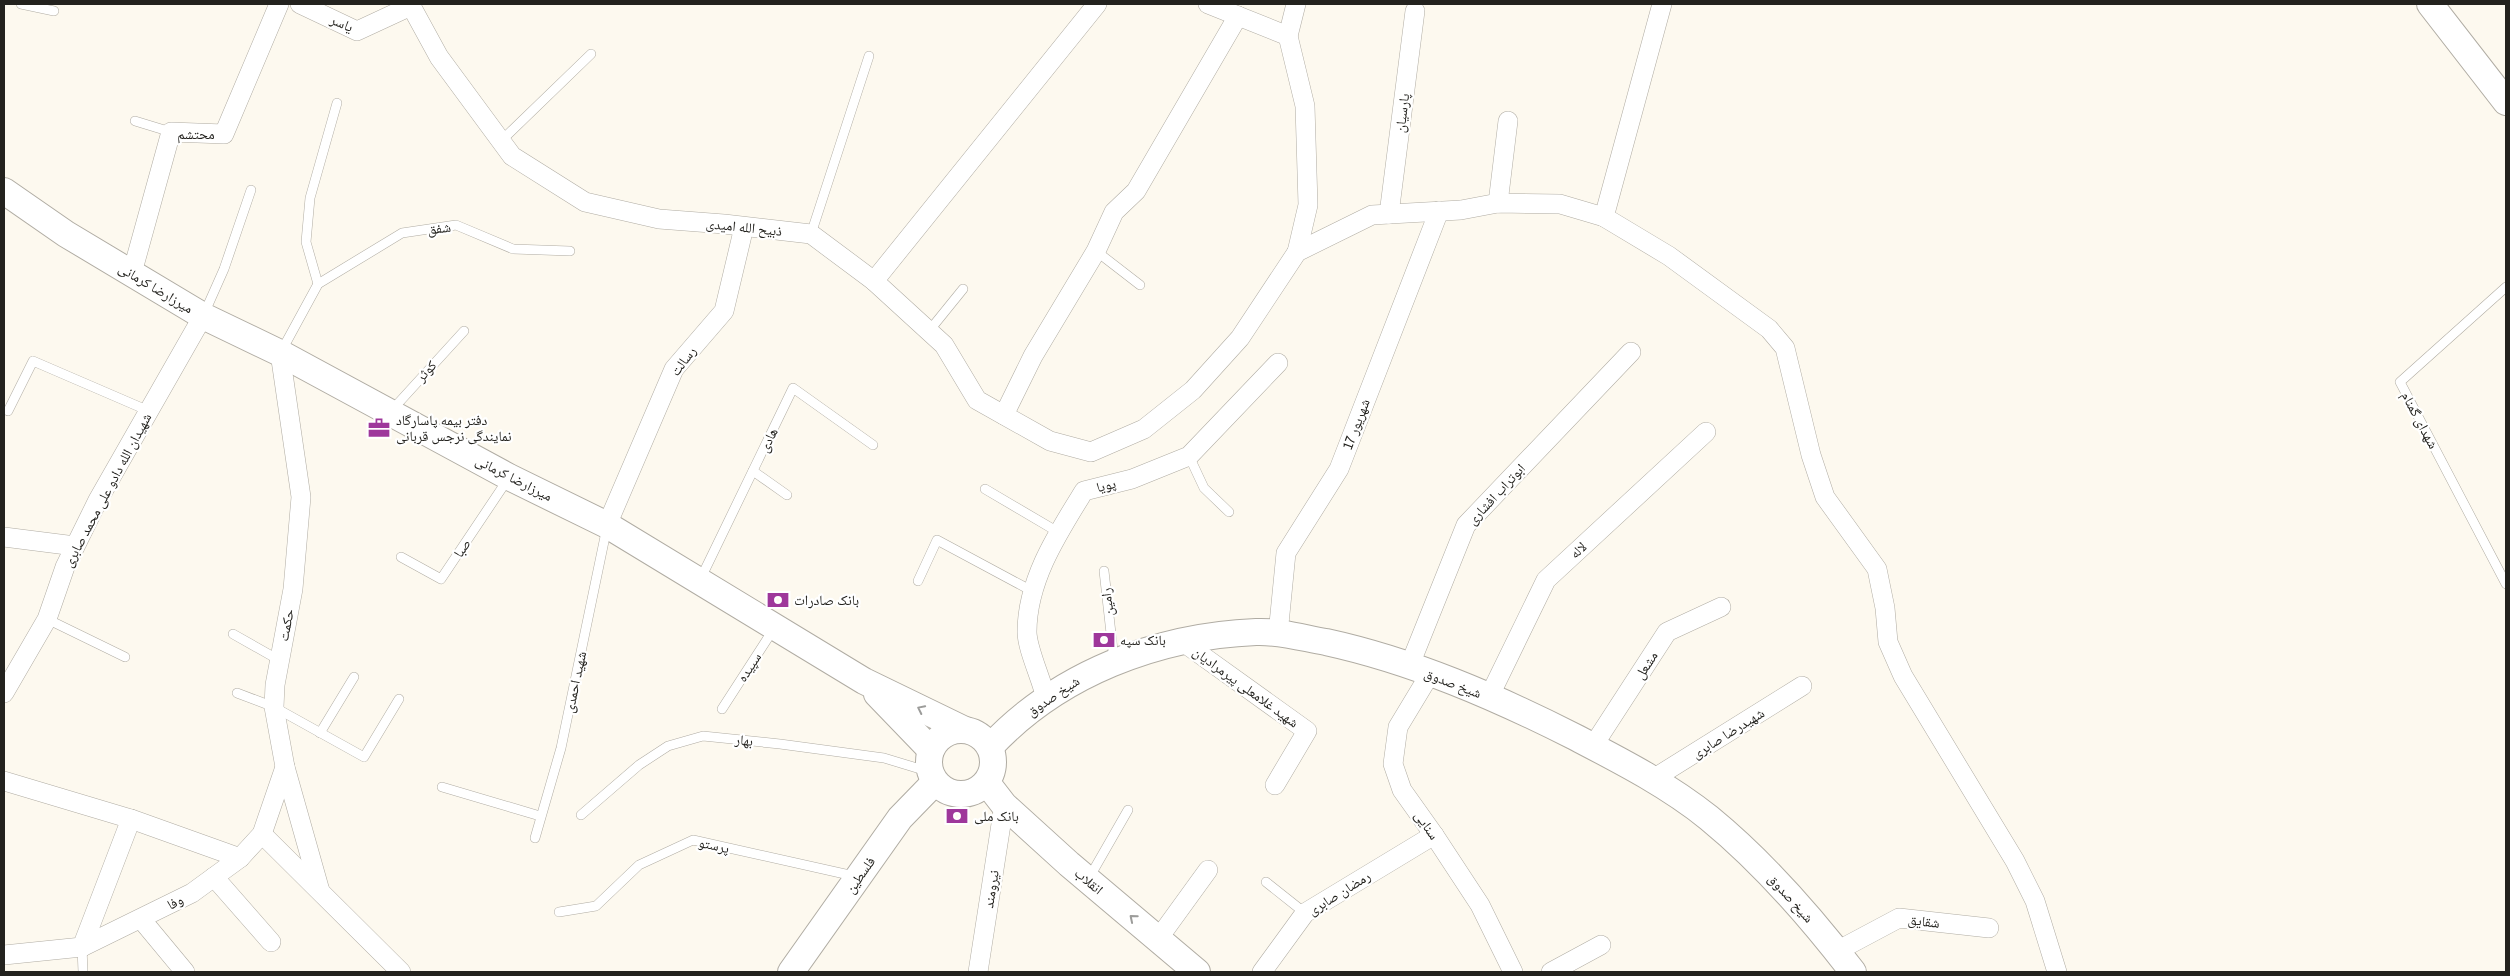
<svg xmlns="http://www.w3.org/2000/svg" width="2510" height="976" viewBox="0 0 2510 976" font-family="'Archivo Narrow','Noto Naskh Arabic',sans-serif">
<rect width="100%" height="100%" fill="#fdf9ef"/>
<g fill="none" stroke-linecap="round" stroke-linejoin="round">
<g stroke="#b0aca3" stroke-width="10">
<g id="lane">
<path d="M21 4 54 11"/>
<path d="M135 121 171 132"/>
<path d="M501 141 591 54"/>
<path d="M811 234 869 56"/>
<path d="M1096 251 1140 285"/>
<path d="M318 284 306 242 310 198 337 103"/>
<path d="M2506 287 2400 382 2506 584"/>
<path d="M204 314 224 269 251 190"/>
<path d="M929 331 963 289"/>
<path d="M282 350 318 284 402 233 456 225 513 249 570 251"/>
<path d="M392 410 464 331"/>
<path d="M8 411 33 361 149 411"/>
<path d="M1189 456 1204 488 1229 512"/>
<path d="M753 471 787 495"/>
<path d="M985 489 1058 532"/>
<path d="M401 557 441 579 508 479"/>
<path d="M1104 571 1114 660"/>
<path d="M700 580 793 388 873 445"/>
<path d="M918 581 937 540 1032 591"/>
<path d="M47 619 125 657"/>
<path d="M233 634 279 660"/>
<path d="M237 693 274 707 364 757 399 699"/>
<path d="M722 709 773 630"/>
<path d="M320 733 354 677"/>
<path d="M442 787 540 816"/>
<path d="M581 815 639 765 668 746 703 736 780 744 884 758 930 772"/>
<path d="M535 838 561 748 607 527"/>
<path d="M1089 878 1128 810"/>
<path d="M1266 882 1305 913"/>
<path d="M559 912 596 906 639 865 693 840 854 876"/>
<path d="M82 947 83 972"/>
</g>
</g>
<g stroke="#b0aca3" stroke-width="20">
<g id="street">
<path d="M300 4 357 31 411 6"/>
<path d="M410 4 439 57 512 156 585 202 659 219 724 224 811 234 874 281 944 345 977 400 1050 441 1091 452 1144 429 1193 390 1240 338 1297 252 1372 215 1461 210 1498 203 1560 204 1604 217 1669 256 1769 329 1785 348 1811 455 1825 497 1877 569 1885 608 1888 642 1903 676 2015 861 2035 901 2057 972"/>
<path d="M1208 4 1288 36 1305 106 1308 205 1297 252"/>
<path d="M1288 36 1296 4"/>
<path d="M1498 203 1508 121"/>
<path d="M1389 214 1415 11"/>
<path d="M1604 217 1662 4"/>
<path d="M132 273 171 132 224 134 279 4"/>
<path d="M874 281 1097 4"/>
<path d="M280 353 301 497 293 589 275 685 274 707 285 767 320 891"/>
<path d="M1004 415 1033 356 1096 251 1114 212 1136 191 1238 16"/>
<path d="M607 525 674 369 724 311 744 227"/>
<path d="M4 537 75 546"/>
<path d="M1278 634 1286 553 1339 469 1439 211"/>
<path d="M1183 642 1307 731 1275 785"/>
<path d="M1409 667 1466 525 1631 352"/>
<path d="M1430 674 1398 727 1393 764 1402 790 1434 835 1480 905 1513 972"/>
<path d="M4 693 47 619 65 567 98 500 203 316"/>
<path d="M1489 697 1546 580 1706 432"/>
<path d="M1046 699C1042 680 1027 649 1027 632 1027 580 1058 533 1084 491L1132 479 1189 456 1278 363"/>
<path d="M1593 746 1667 632 1721 607"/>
<path d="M1653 779 1802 686"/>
<path d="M4 781 131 819 240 858"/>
<path d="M262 834 401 972"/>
<path d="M214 877 271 942"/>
<path d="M141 919 185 972"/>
<path d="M1158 939 1208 870"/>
<path d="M82 947 131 819"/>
<path d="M1837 951 1899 918 1989 928"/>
<path d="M4 955 82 947 192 893 240 858 262 834 285 767"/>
<path d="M978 972 1004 805"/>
<path d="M1262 972 1305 913 1434 835"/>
<path d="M1551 972 1601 945"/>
</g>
</g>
<g stroke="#b0aca3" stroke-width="28">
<g id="secondary">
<path d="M2430 4 2506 102"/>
<path d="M4 191 66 234 203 316 280 353 509 477 607 525 864 681 965 730"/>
<path d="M877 694 931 750"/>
<circle cx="961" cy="762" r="32"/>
<path d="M990 747C1058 674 1157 636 1256 632 1280 631 1303 638 1326 642 1413 661 1496 697 1575 737 1621 761 1668 785 1709 818 1764 863 1810 916 1853 972"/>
<path d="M987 783 1004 805 1069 864 1197 972"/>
<path d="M791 972 900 818 935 782"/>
</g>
</g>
<use href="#lane" stroke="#fff" stroke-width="9"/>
<use href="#street" stroke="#fff" stroke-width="19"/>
<use href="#secondary" stroke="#fff" stroke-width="26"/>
</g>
<defs><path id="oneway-chevron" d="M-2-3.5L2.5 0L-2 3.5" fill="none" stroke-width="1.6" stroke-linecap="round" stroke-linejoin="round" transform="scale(1.25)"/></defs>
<g stroke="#9c9c9a">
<use href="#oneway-chevron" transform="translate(921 709) rotate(-154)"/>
<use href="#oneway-chevron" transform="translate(1133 918) rotate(-140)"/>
</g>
<defs>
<g id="office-bare" transform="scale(1.725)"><path d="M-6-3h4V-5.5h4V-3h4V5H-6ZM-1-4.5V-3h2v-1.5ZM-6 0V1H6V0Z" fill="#9e379b" stroke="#fff" stroke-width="2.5" paint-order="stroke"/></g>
<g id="bank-bare" transform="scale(1.725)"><path d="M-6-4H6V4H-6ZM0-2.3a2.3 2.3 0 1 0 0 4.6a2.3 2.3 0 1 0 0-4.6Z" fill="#9e379b" stroke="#fff" stroke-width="2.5" paint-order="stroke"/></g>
</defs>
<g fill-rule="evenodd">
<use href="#office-bare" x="379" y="428"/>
<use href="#bank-bare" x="778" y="600"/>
<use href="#bank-bare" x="1104" y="640"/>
<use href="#bank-bare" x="957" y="816"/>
</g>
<g text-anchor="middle" stroke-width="4.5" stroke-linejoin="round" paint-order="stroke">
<g font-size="14" fill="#23221e" stroke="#fff">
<text transform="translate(342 23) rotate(23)" y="5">یاسر</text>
<text transform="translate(1402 113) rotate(-83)" y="5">پارسیان</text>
<text x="196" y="139">محتشم</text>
<text transform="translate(744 227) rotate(6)" y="5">ذبیح الله امیدی</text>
<text transform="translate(439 228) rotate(-7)" y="5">شفق</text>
<text transform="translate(156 288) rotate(31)" y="5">میرزارضا کرمانی</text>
<text transform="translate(683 361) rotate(-53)" y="5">رسالت</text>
<text transform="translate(426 371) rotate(-48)" y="5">کوثر</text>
<text transform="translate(2420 420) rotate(62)" y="5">شهدای گمنام</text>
<text transform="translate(1356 424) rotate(-69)" y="5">17 شهریور</text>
<text transform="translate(768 440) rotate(-64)" y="5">هادی</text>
<text transform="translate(514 478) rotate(27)" y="5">میرزارضا کرمانی</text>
<text transform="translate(1106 485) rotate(-14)" y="5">پویا</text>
<text transform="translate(107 490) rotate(-62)" y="5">شهیدان الله دادو علی محمد صابری</text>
<text transform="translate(1496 494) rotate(-47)" y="5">ابوتراب افشاری</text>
<text transform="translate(462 548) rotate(-57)" y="5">صبا</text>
<text transform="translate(1578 550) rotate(-43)" y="5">لاله</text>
<text transform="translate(1107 602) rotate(-97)" y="5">رامین</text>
<text transform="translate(286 625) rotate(-79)" y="5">حکمت</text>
<text transform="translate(1646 665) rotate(-57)" y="5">مشعل</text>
<text transform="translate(749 667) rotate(-57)" y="5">سپیده</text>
<text transform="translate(575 682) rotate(-78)" y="5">شهید احمدی</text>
<text transform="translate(1453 683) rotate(21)" y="5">شیخ صدوق</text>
<text transform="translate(1246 687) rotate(36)" y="5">شهید غلامعلی پیرمرادیان</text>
<text transform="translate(1053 696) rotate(-34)" y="5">شیخ صدوق</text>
<text transform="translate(1728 733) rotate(-32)" y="5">شهیدرضا صابری</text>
<text transform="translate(744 740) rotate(6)" y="5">بهار</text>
<text transform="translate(1427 825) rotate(55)" y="5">سنایی</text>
<text transform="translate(714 845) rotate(12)" y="5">پرستو</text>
<text transform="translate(860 875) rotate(-55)" y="5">فلسطین</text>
<text transform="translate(1089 881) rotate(40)" y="5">انقلاب</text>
<text transform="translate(991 889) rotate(-81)" y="5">نیرومند</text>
<text transform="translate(1339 893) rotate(-32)" y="5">رمضان صابری</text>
<text transform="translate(1791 898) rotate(48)" y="5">شیخ صدوق</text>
<text transform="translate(175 902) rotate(-27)" y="5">وفا</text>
<text transform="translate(1924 921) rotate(7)" y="5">شقایق</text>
</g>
<g font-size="14" fill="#23221e" stroke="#fff" text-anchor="start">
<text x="396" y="425">دفتر بیمه پاسارگاد<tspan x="396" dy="16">نمایندگی نرجس قربانی</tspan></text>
<text x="794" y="605">بانک صادرات</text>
<text x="1120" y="645">بانک سپه</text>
<text x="974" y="821">بانک ملی</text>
</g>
</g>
<rect width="2510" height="976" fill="none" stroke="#23221e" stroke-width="10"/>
</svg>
